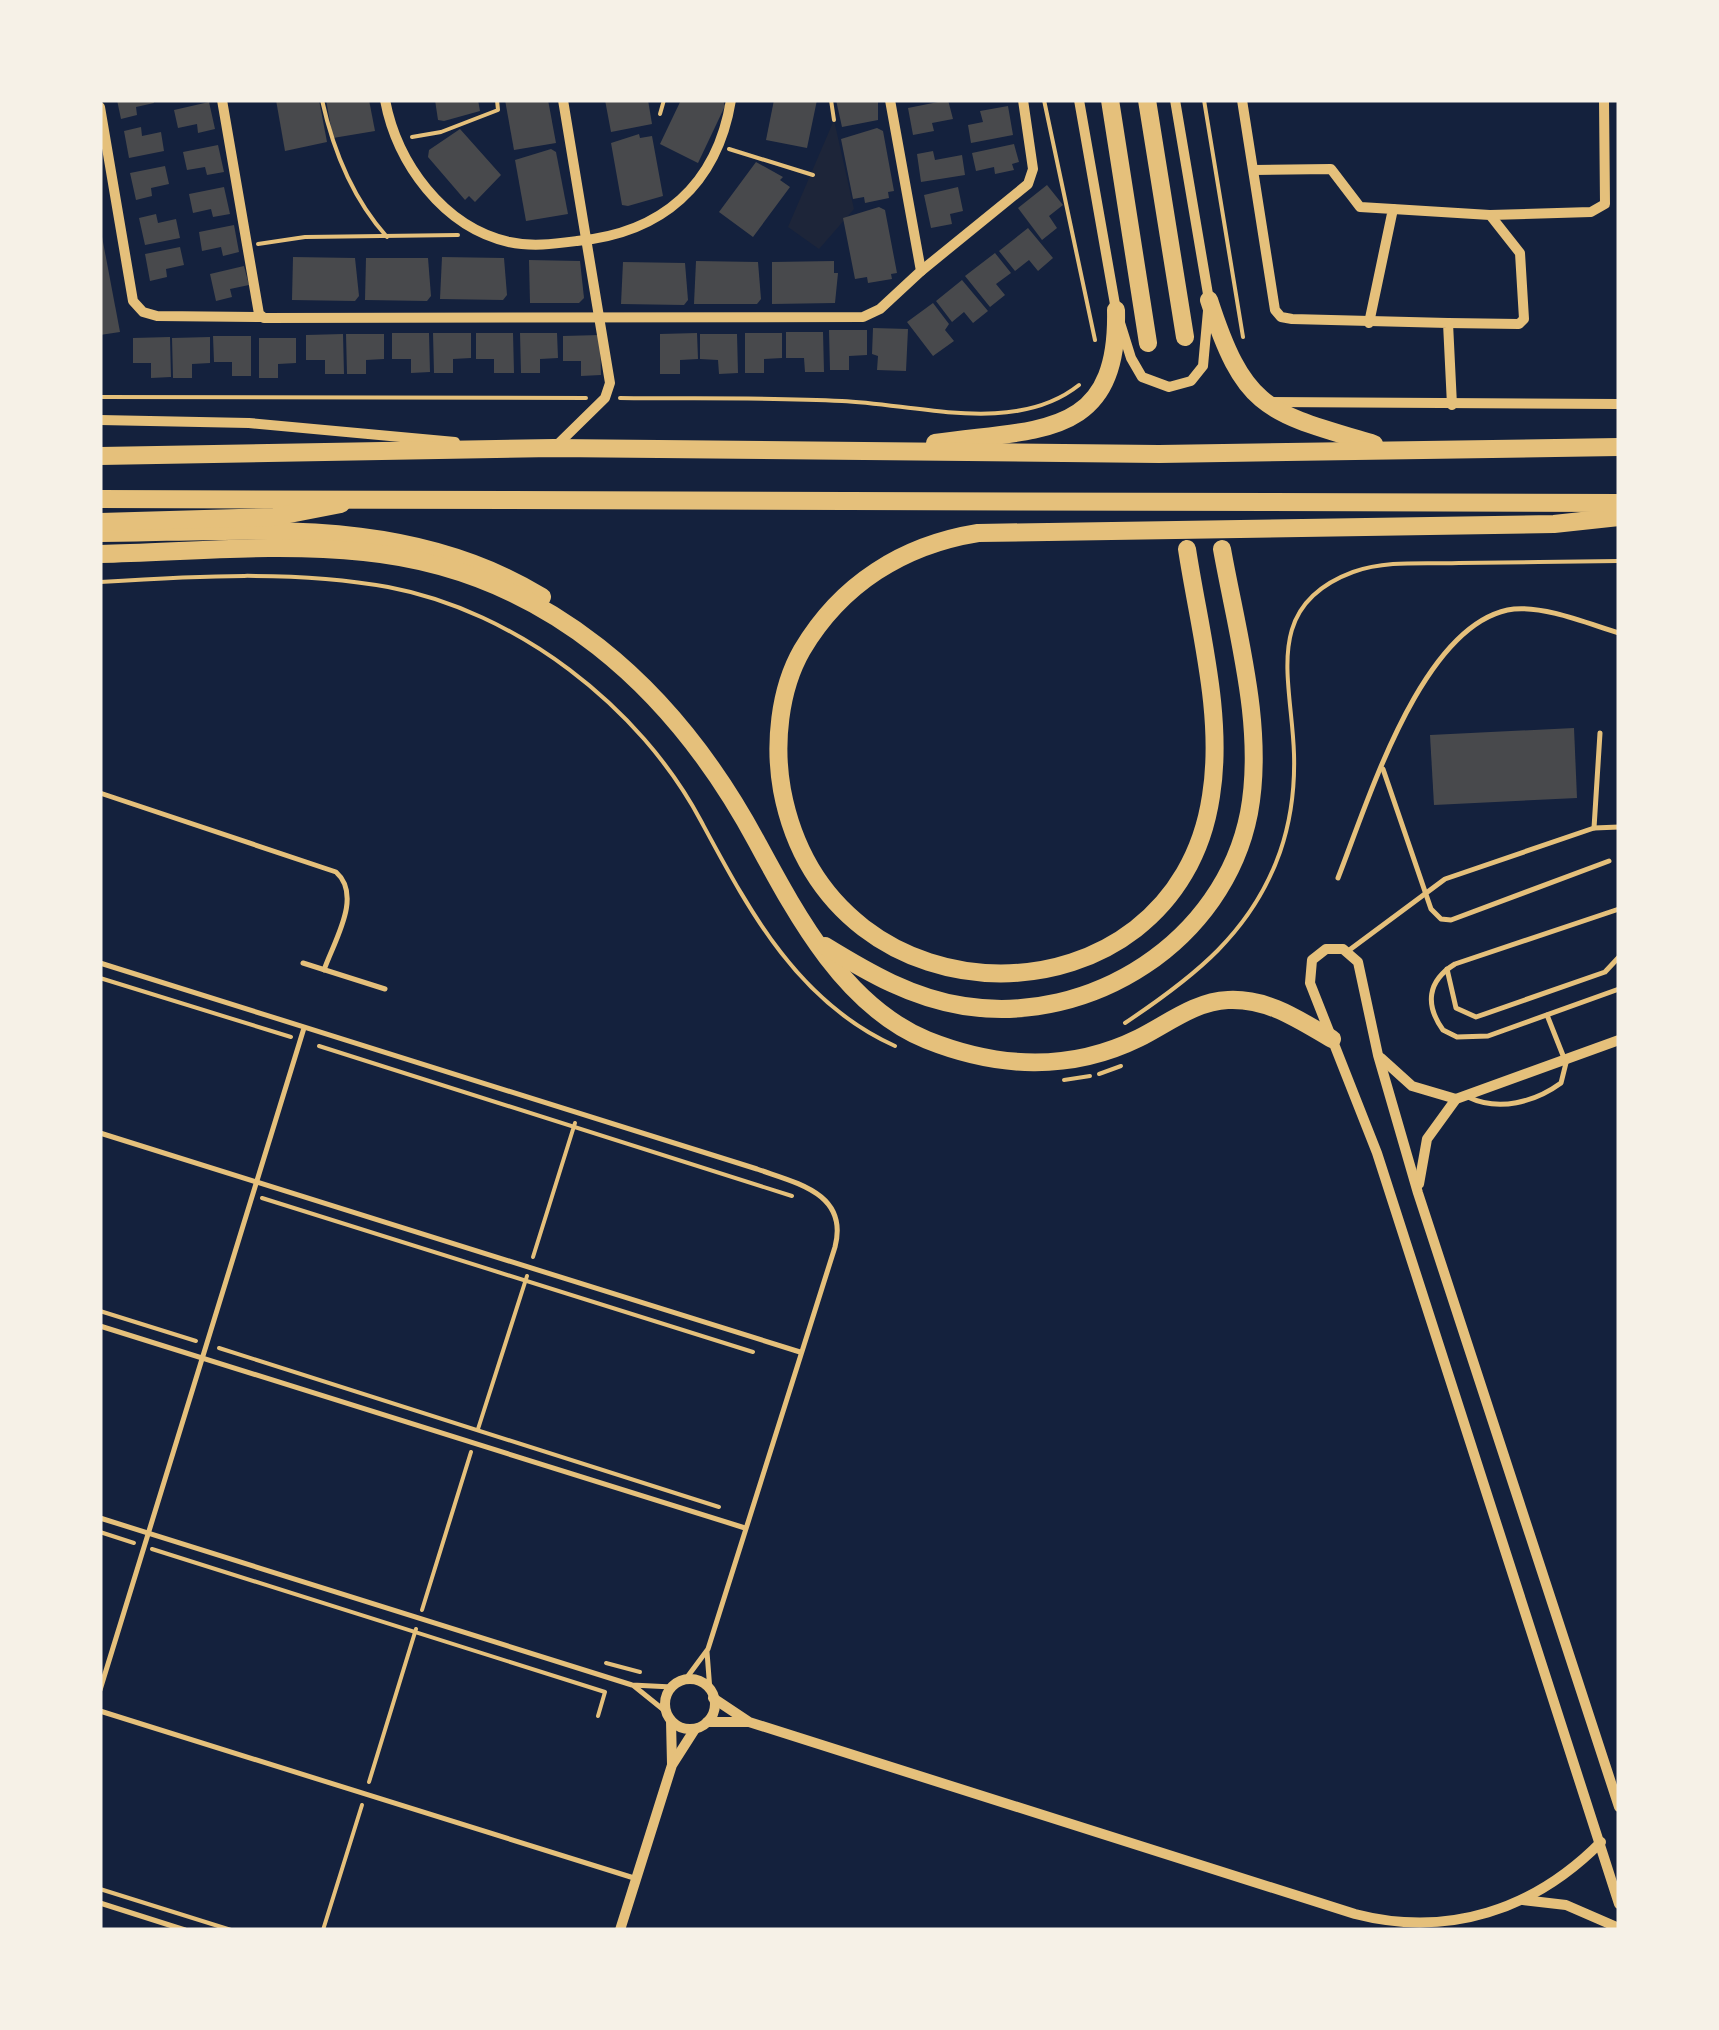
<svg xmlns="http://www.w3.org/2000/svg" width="1719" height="2030" viewBox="0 0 1719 2030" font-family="'Roboto Condensed',sans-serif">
<rect width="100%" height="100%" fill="#14213d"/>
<path fill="#1d2539" d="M834 120 854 209 819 249 788 227Z"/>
<g fill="#48494c">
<path d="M117 100H153L154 103 136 107 137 115 121 119Z"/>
<path d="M276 100H319L327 142 285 151Z"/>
<path d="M326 100H369L375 131 333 138Z"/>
<path d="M435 100H478L480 111 444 121 438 120Z"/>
<path d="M505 100H548L556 143 514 150Z"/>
<path d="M605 100H648L652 124 611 132Z"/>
<path d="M681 100H723L725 106 698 163 660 144Z"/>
<path d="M774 100H817L807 148 766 140Z"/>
<path d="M836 100H878V120L842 127Z"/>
<path d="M948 100 953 119 932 123 934 131 913 135 908 108Z"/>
<path d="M209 102 215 129 198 133 197 124 178 128 174 110Z"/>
<path d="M1008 106 1013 135 971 143 968 125 983 122 980 111Z"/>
<path d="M141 127 142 136 161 132 164 151 129 158 124 131Z"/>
<path d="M877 128 883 131 894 191 888 192 889 198 865 203 864 197 853 199 841 139Z"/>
<path d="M460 129 501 175 475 202 469 196 465 200 428 157 429 150Z"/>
<path d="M639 134 640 138 652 136 663 196 628 206 622 205 611 143Z"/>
<path d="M1014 144 1019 162 1012 164 1014 170 995 174 994 167 976 171 972 153Z"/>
<path d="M218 145 224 172 207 175 205 167 187 170 183 152Z"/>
<path d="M551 149 556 152 568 214 526 221 515 160Z"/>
<path d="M933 151 935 160 962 155 965 175 921 182 917 154Z"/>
<path d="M756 162 783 177 780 180 790 187 753 237 719 212Z"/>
<path d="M165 166 169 184 151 188 152 196 136 200 130 173Z"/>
<path d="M1047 185 1063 205 1049 216 1057 228 1042 240 1018 208Z"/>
<path d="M224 187 230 214 213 217 211 209 193 213 189 194Z"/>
<path d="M958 187 963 211 950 214 952 224 931 228 924 195Z"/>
<path d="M879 207 885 210 897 273 891 274 892 279 868 283 867 277 855 279 843 218Z"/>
<path d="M156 214 158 223 176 219 180 238 145 245 139 218Z"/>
<path d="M234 225 239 252 223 256 221 247 202 251 199 232Z"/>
<path d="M100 226 120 332 100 335Z"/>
<path d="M1028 228 1053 258 1038 271 1029 260 1015 271 999 251Z"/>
<path d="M180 247 184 265 166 269 167 277 150 281 145 254Z"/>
<path d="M995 253 1011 273 996 284 1005 295 990 307 965 276Z"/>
<path d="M293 257 355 258 359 296 355 301 292 300Z"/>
<path d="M442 257 504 258 507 295 503 300 440 299Z"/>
<path d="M366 258H428L431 296 427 301 365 300Z"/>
<path d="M529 260 580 261 584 298 579 303H530Z"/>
<path d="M696 261 758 262 761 299 757 304H694Z"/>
<path d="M834 261V273H838L835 303 772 304V262Z"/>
<path d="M623 262 685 263 688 300 684 305 621 304Z"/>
<path d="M244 266 249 285 230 289 232 297 216 301 210 274Z"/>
<path d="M962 280 988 311 973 323 964 312 952 322 936 301Z"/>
<path d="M933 303 949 324 945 330 954 341 933 356 907 322Z"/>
<path d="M873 328 908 329 906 371 877 370 878 356 872 354Z"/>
<path d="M829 330H867V355L849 356V370H830Z"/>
<path d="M786 332H823L824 372H805L804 358H786Z"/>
<path d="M392 333H429L430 372 411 373V359H392Z"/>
<path d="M433 333H471V358L453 359V373H434Z"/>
<path d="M476 333H513L514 373H494V359H476Z"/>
<path d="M520 333H557L558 358 540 359V373H521Z"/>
<path d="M697 333 698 359 680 360V374H660V334Z"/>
<path d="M745 333H782V358L764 359V373H745Z"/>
<path d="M343 334 344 374H325V360H306V335Z"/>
<path d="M346 334H384V359L366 360V374H347Z"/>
<path d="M700 334H737L738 373 719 374 718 360 700 359Z"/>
<path d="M600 335 601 375 581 376V361H563V336Z"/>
<path d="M213 336H251V376H232V362H214Z"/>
<path d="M170 337 171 377 151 378V363H133V338Z"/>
<path d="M210 337V363L192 364V378H173L172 338Z"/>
<path d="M259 338H296V363L278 364V378H259Z"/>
<path d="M1574 728 1577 798 1434 805 1430 735Z"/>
</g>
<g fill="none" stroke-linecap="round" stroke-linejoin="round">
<g stroke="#e5c07b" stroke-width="4">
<path d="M322 100C333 150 352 198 387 237"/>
<path d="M831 100 834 120"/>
<path d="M1044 100 1095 340"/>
<path d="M1204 100 1243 337"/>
<path d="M660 114 664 100"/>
<path d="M412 137 441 132 498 110 497 100"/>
<path d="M729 149 813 175"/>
<path d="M258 244 305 237 458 235"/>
<path d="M100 397 586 398"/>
<path d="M620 398C694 399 768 397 842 401 916 404 1015 436 1079 385"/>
<path d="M100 582C193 576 296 570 388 587 516 611 640 706 701 821 749 910 797 1002 895 1046"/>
<path d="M100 978 291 1037"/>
<path d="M1125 1023C1194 977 1252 932 1280 852 1291 820 1295 787 1294 754 1292 681 1261 606 1353 572 1387 560 1424 564 1459 563 1512 562 1566 562 1619 561"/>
<path d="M319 1046 792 1196"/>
<path d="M1099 1074 1121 1066"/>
<path d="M1064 1080 1090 1076"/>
<path d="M262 1198 753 1352"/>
<path d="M533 1257 575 1123"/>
<path d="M100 1311 196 1341"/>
<path d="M219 1348 719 1507"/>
<path d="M478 1429 527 1276"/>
<path d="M100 1532 134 1543"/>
<path d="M152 1549 605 1692 598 1716"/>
<path d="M422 1610 471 1452"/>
<path d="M606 1663 640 1672"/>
<path d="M369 1782 416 1629"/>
<path d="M100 1889 231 1930"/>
<path d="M323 1930 362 1805"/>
</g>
<g stroke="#e5c07b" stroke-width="5">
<path d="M1383 769 1431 909 1441 919 1451 920 1609 861"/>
<path d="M100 793 336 872C363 896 334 941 324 970"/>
<path d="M1594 828 1600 733"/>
<path d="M1338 878C1367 805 1422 620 1514 609 1546 606 1589 624 1619 633"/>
<path d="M1619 909 1455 964C1427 981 1425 1005 1443 1030L1457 1037 1488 1036 1619 989"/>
<path d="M1348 951 1445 879 1594 828 1619 827"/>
<path d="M100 963 757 1169C796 1183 849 1193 835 1247L708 1649 685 1680"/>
<path d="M303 963 385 989"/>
<path d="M1447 969 1456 1008 1476 1017 1605 972 1619 957"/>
<path d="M1468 1097C1499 1112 1535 1102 1561 1083L1566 1063 1547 1015"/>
<path d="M100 1133 800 1352"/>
<path d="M100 1326 745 1528"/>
<path d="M100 1518 632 1685 672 1687"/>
<path d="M707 1652 710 1691"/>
<path d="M634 1686 665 1711"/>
<path d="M100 1690 304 1028"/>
<path d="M100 1711 634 1878"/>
<path d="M100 1903 185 1930"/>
</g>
<g stroke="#e5c07b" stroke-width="10">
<path d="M222 100 259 314 264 318 863 317 880 309 921 271 890 100"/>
<path d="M385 100C397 163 443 227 509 242 532 247 554 244 577 241 662 233 717 185 731 100"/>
<path d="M1079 100 1116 310 1131 358 1142 377 1169 387 1191 381 1203 366 1209 300 1175 100"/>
<path d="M1242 100 1275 310 1281 317 1292 319 1448 323 1452 405"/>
<path d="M100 107 133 301 143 312 157 316 261 317"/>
<path d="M1254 170 1331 169 1360 207 1393 209 1369 323"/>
<path d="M1393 209 1490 215 1520 253 1524 319 1519 324 1448 323"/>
<path d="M1490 215 1591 212 1605 204 1604 100"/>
<path d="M921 271 1028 184 1033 169 1023 100"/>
<path d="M1270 402 1619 404"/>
<path d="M100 420 249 423 455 442"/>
<path d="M555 447 605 398 610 383 563 100"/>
<path d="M1381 1058 1412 1086 1456 1099"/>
<path d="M1419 1184 1427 1139 1456 1099 1619 1040"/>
<circle cx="690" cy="1704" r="25"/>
<path d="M713 1698 749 1722 1355 1914C1448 1938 1534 1910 1601 1842"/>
<path d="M671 1721 672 1764"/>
<path d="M707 1722H748"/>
<path d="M1619 1807 1418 1193 1378 1055 1358 962 1343 949H1326L1312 960 1310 983 1377 1153 1619 1904"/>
<path d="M1523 1900 1566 1905 1619 1928"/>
<path d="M620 1930 672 1765 695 1729"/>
</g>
<g stroke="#e5c07b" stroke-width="18">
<path d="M1110 100 1148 343"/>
<path d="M1147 100 1185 337"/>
<path d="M100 533C253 532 407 514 542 597"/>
<path d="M1187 549C1199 628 1224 716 1211 796 1176 1031 828 1036 782 790 774 745 779 690 802 650 841 584 903 545 978 533L1554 524 1619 517"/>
<path d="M100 554C187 552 277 543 364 552 546 570 675 689 758 844 798 918 846 1007 927 1040 997 1068 1070 1072 1139 1038 1167 1024 1196 1001 1228 1000 1268 998 1299 1020 1332 1039"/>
<path d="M825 946C869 973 912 998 964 1006 1091 1026 1224 941 1249 813 1265 728 1237 633 1222 549"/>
</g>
<g stroke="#e5c07b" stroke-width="18">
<path d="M1209 300C1245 411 1267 412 1374 444"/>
<path d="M935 443C1037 428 1119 441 1116 310"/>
<path d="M100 456 554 448 1159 454 1619 447"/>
<path d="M100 499 1619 503"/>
<path d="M100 522 274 517 341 504"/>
</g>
</g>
<rect width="1719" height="2030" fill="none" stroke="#f6f1e7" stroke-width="205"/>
</svg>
